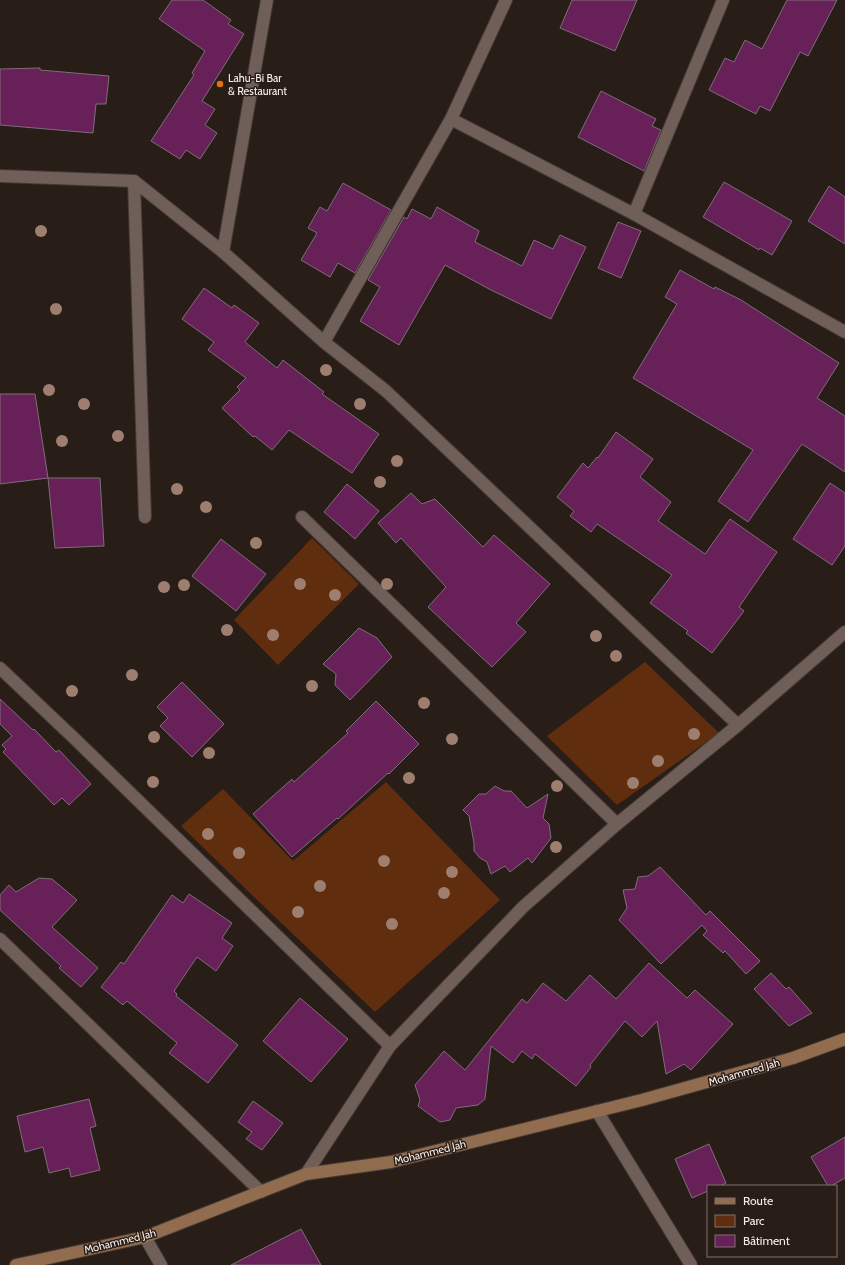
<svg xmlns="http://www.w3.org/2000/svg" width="845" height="1265" viewBox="0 0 845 1265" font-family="Cabin,sans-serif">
<rect width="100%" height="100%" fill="#291d17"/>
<g fill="#612d0f">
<path d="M312 538 359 584 278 665 234 620Z"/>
<path d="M645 662 719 733 617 805 547 736Z"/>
<path d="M386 782 500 900 375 1012 252 895 181 826 223 789 293 861Z"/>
</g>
<g fill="#682059" stroke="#7c6e78">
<path d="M172 0H203L231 20 228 24 244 34 202 101 215 109 205 125 217 133 200 159 186 150 180 159 151 141 194 75 192 73 205 51 159 19Z"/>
<path d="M572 0H637L615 51 560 28Z"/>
<path d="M787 0H837L808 56 800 52 770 111 760 106 756 114 709 90 725 58 734 62 745 40 762 49Z"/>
<path d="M40 68V70L109 76 106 104H96L93 133 0 125V69Z"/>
<path d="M601 91 656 119 652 126 661 130 644 171 578 137Z"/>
<path d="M724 182 792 221 772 255 760 248 759 250 703 217Z"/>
<path d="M343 183 391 210 355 273 338 263 330 277 301 260 317 233 308 228 320 207 327 211Z"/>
<path d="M829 186 845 197V244L808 221Z"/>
<path d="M437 207 479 231 475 242 522 266 534 240 553 249 560 235 586 247 551 319 489 289 445 265 399 345 360 321 380 287 368 280 404 217 407 219 412 209 431 219Z"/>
<path d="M618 222 641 231 621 278 598 268Z"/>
<path d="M680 270 714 289 715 287 741 300 839 363 817 398 845 416V472L802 444 748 522 718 501 753 450 633 378 677 304 665 297Z"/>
<path d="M204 288 232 308 234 305 259 323 245 342 277 368 283 360 324 392 322 394 379 434 352 473 289 430 272 450 255 436 253 437 222 408 240 390 237 387 246 378 208 350 214 342 182 319Z"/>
<path d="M0 394H35L48 478 0 484Z"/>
<path d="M616 432 653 459 640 477 671 502 658 521 705 554 730 519 777 552 739 607 744 611 712 653 686 633 688 631 650 603 672 575 597 524 591 532 570 516 574 511 557 497 583 463 588 468 597 457 598 458Z"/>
<path d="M48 478H100L104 546 55 548Z"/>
<path d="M830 483 845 493V546L832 565 793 539Z"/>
<path d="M347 484 379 511 355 539 324 512Z"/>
<path d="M411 493 422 504 435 499 483 547 494 535 550 584 516 623 526 632 492 667 428 607 446 587 401 538 396 543 378 523Z"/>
<path d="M221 539 266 574 236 611 192 576Z"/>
<path d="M359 628 377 638 392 657 350 700 335 685 336 674 323 664Z"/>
<path d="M182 682 224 724 192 757 160 726 168 718 157 707Z"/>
<path d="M0 699 33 730 34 729 56 752 59 750 91 784 69 805 62 798 54 805 3 752 6 749 2 745 12 736 0 724Z"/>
<path d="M376 701 419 744 389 774 388 773 338 819 337 818 292 857 253 814 292 779 294 782 348 733 346 731Z"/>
<path d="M495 786 504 791H511L527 808 548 794 543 818 549 824 551 838 532 863 528 858 510 872 505 866 491 874 487 862 480 858 474 851V843L469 816 463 810 479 794H486Z"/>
<path d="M660 867 706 915 710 911 760 961 746 974 725 951 723 953 703 935 707 931 702 925 661 964 619 920 627 908 623 890 635 889 638 877 648 876Z"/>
<path d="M39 878 52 879 77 900 52 927 98 968 81 987 59 968 61 966 0 910V895L9 885 16 892Z"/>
<path d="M189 894 232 923 222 938 233 946 216 971 197 957 174 991 177 994 176 996 238 1045 208 1083 169 1053 177 1043 127 1001 123 1005 101 987 121 962 124 964 172 895 183 903Z"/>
<path d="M649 963 687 998 695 990 733 1024 691 1070 684 1064 666 1074 657 1021 642 1037 625 1021 590 1065 591 1067 576 1086 535 1054 532 1059 522 1051 513 1063 491 1046 485 1099 478 1105 456 1108 450 1120 440 1122 418 1106 420 1100 415 1085 444 1051 465 1070 522 999 527 1003 543 983 566 1001 590 975 616 999Z"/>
<path d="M771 973 786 989 789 987 812 1013 789 1026 754 989Z"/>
<path d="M300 998 348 1039 311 1082 263 1041Z"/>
<path d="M89 1099 96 1126 90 1128 100 1170 71 1177 69 1168 49 1173 43 1147 25 1152 17 1116Z"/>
<path d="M253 1101 283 1123 262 1150 246 1139 252 1132 238 1122Z"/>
<path d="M845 1137V1178L831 1186H828L811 1157Z"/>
<path d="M709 1144 726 1183 720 1186H708V1191L692 1198 675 1159Z"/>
<path d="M301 1229 321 1265H231Z"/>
</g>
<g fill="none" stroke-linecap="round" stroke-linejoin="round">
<g stroke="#453a36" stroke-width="14">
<g id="street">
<path d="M267 0 223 252 324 342 386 391 738 725"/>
<path d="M451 119 634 214 845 332"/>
<path d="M0 176 134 181 223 252"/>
<path d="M134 181 145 517"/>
<path d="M634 214 723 0"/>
<path d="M324 342 451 119 506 0"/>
<path d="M302 517 617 824"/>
<path d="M0 668 76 740 390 1046"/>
<path d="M0 939 261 1192"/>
<path d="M597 1111 691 1265"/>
<path d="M306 1174 390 1046 523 907 617 824 738 725 845 632"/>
<path d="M145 1237 161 1265"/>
</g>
</g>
<g stroke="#453a36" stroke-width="14">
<path id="secondary" d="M16 1265 145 1237 306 1174 391 1162 642 1100 793 1058 845 1039"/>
</g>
<use href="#street" stroke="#6f5f58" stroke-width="12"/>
<use href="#secondary" stroke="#916c4e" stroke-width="12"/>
</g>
<g fill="#9d7e6f">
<circle cx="41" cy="231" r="6"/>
<circle cx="56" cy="309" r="6"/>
<circle cx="326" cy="370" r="6"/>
<circle cx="49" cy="390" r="6"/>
<circle cx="84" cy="404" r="6"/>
<circle cx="360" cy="404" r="6"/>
<circle cx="118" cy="436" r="6"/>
<circle cx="62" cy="441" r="6"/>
<circle cx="397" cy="461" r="6"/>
<circle cx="380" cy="482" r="6"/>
<circle cx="177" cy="489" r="6"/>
<circle cx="206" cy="507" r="6"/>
<circle cx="256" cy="543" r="6"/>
<circle cx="300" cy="584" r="6"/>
<circle cx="387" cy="584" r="6"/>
<circle cx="184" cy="585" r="6"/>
<circle cx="164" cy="587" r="6"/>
<circle cx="335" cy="595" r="6"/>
<circle cx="227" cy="630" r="6"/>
<circle cx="273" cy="635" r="6"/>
<circle cx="596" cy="636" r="6"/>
<circle cx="616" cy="656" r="6"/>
<circle cx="132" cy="675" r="6"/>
<circle cx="312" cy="686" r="6"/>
<circle cx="72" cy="691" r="6"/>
<circle cx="424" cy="703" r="6"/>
<circle cx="694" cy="734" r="6"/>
<circle cx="154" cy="737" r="6"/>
<circle cx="452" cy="739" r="6"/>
<circle cx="209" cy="753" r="6"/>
<circle cx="658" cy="761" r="6"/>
<circle cx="409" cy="778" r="6"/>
<circle cx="153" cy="782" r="6"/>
<circle cx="633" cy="783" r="6"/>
<circle cx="557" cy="786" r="6"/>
<circle cx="208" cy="834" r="6"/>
<circle cx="556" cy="847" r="6"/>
<circle cx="239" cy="853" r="6"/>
<circle cx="384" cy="861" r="6"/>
<circle cx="452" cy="872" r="6"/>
<circle cx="320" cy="886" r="6"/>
<circle cx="444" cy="893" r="6"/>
<circle cx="298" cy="912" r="6"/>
<circle cx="392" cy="924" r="6"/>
</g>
<circle fill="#e8710a" stroke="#291d17" stroke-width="1.5" cx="220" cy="84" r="4"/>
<g text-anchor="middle" stroke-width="3" stroke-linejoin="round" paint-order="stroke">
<g font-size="11" fill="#faf1ed" stroke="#291d17" text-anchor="start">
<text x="228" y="82">Lahu-Bi Bar<tspan x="228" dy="13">&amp; Restaurant</tspan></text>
</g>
<g font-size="11" fill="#faf1ed" stroke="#291d17">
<text transform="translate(744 1072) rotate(-16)" y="4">Mohammed Jah</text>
<text transform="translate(430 1152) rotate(-14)" y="4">Mohammed Jah</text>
<text transform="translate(120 1241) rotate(-14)" y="4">Mohammed Jah</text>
</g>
</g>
<rect x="707" y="1185" width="130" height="72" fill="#291d17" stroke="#7d726d"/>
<rect x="715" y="1198" width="20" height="6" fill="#916c4e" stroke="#7d726d"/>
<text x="743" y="1205" font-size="12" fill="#faf1ed">Route</text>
<rect x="715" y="1215" width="20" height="12" fill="#612d0f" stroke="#7d726d"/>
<text x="743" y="1225" font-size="12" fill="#faf1ed">Parc</text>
<rect x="715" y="1235" width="20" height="12" fill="#682059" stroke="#7d726d"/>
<text x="743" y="1245" font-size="12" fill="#faf1ed">Bâtiment</text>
</svg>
